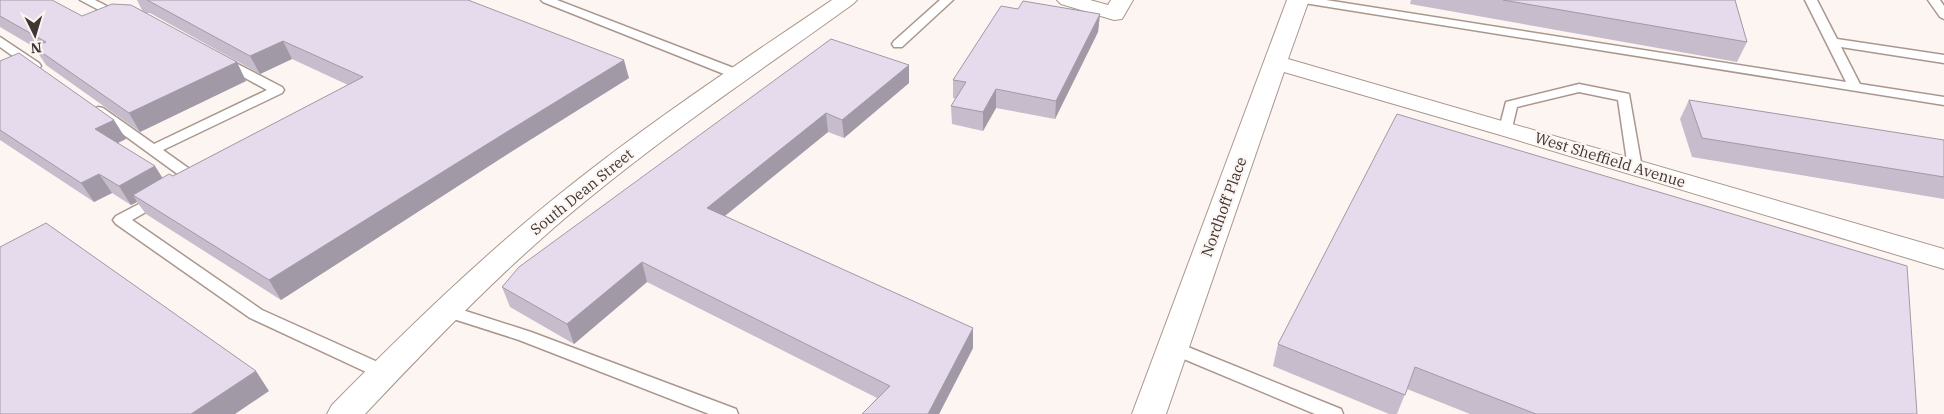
<svg xmlns="http://www.w3.org/2000/svg" width="1944" height="414" viewBox="0 0 1944 414" font-family="'IBM Plex Serif',serif">
<rect width="100%" height="100%" fill="#fdf5f1"/>
<g fill="none" stroke-linecap="round" stroke-linejoin="round">
<g stroke="#a9978e" stroke-width="3">
<g id="lane">
<path d="M80 0H95L126 16 124 19H116Z"/>
<path d="M541 0H557L744 72 745 75 739 79 734 78 543 2Z"/>
<path d="M940 0H953L902 47H894L892 44 894 41Z"/>
<path d="M1298 0H1326L1846 82 1805 0H1817L1837 39 1944 55V63L1841 47 1860 84 1944 97V105L1304 3Z"/>
<path d="M1928 0H1940L1944 6V19L1940 17Z"/>
<path d="M0 37 39 63 41 66 39 69H31L0 47Z"/>
<path d="M224 57 282 87 284 90 282 93 163 150 198 175 200 178 193 184H183L181 181 183 178 91 111 98 107 103 108 154 144 267 90 220 64 218 61Z"/>
<path d="M1579 84 1629 94 1642 168 1640 171H1630L1628 168 1618 100 1579 92 1517 107 1511 132 1506 133 1499 129 1506 102Z"/>
<path d="M160 193 165 195 167 198 165 201 132 220 262 310 391 368 394 373 391 378 385 380 379 378 250 318 116 224 113 220 116 216Z"/>
<path d="M447 305 531 332 736 409 738 414H709L519 340 441 315 439 311 441 307Z"/>
<path d="M1173 341 1341 409 1343 414H1315L1167 352 1164 347 1167 342Z"/>
</g>
</g>
<g stroke="#a9978e" stroke-width="2">
<g id="street">
<path d="M832 0H857L853 4C764 68 673 129 588 199 508 264 436 339 365 414H327L332 405C407 329 483 255 566 189 651 121 742 61 832 0Z"/>
<path d="M1057 0H1090L1108 5 1111 0H1133L1122 19 1114 20 1061 4Z"/>
<path d="M1287 0H1309L1288 59 1944 249V269L1497 134 1284 72 1166 414H1132Z"/>
</g>
</g>
<use href="#lane" fill="#fff" fill-rule="evenodd"/>
<use href="#street" fill="#fff" fill-rule="evenodd"/>
</g>
<g fill="#c6bccb">
<path d="M0 0 82 16 143 12 137 0H468L629 78 503 157 281 300 146 214 137 202 131 205 112 193 94 202 0 140V61L126 139 118 143 163 178 173 176 348 85 292 59 260 74 150 13H145L246 81 140 132 46 65 34 47 0 27Z"/>
<path d="M1411 0H1735L1747 42 1737 62 1410 4Z"/>
<path d="M1018 9 1100 14 1098 32 1055 119 996 108 983 131 952 124 951 106 956 99 953 98V80Z"/>
<path d="M831 39 909 83 844 138 828 132 725 216 973 348 939 414H862L877 398 647 282 574 344 510 307 502 287Z"/>
<path d="M1689 100 1944 140V199L1692 157 1680 119Z"/>
<path d="M1278 344 1917 414H1470L1407 389 1397 414H1389L1273 366Z"/>
</g>
<g fill="#a199a5">
<path d="M1100 14 1098 32 1055 119 1056 101Z"/>
<path d="M283 41 292 59 260 74 250 56Z"/>
<path d="M624 60 629 78 503 157 281 300 269 280 497 138Z"/>
<path d="M237 62 246 81 140 132 129 113Z"/>
<path d="M909 65V83L844 138 842 120Z"/>
<path d="M996 89V108L983 131V112Z"/>
<path d="M826 113 828 132 711 227 707 208Z"/>
<path d="M114 120 126 139 107 148 95 129Z"/>
<path d="M155 166 167 185 133 195 137 202 131 205 119 186Z"/>
<path d="M99 174 112 193 94 202 81 183Z"/>
<path d="M642 262 647 282 574 344 567 324Z"/>
<path d="M973 328V348L939 414H928Z"/>
<path d="M256 371 269 391 235 414H191Z"/>
</g>
<g fill="#e6dbec" stroke="#a199a5">
<path d="M0 0H52L82 16 112 4 131 5 237 62 129 113 34 47 46 42 0 16Z"/>
<path d="M147 0H468L624 60 497 138 269 280 133 195 169 174 173 176 363 77 283 41 250 56Z"/>
<path d="M1503 0H1735L1747 42Z"/>
<path d="M1023 1 1100 14 1056 101 996 89 983 112 951 106 966 82 953 80 1001 6 1018 9Z"/>
<path d="M831 39 909 65 842 120 826 113 707 208 973 328 928 414H862L890 386 642 262 567 324 502 287 519 267Z"/>
<path d="M19 53 114 120 95 129 155 166 119 186 99 174 81 183 0 130V61Z"/>
<path d="M1689 100 1944 140V177L1702 138Z"/>
<path d="M1397 114 1907 266 1917 414H1536L1415 367 1405 395 1278 344Z"/>
<path d="M46 223 256 371 191 414H0V247Z"/>
</g>
<g text-anchor="middle" stroke-width="4.5" stroke-linejoin="round" paint-order="stroke">
<g font-size="15" fill="#3e3632" stroke="#fdf5f1">
<text transform="translate(1610 160) rotate(17)" y="5">West Sheffield Avenue</text>
<text transform="translate(582 192) rotate(-39)" y="5">South Dean Street</text>
<text transform="translate(1224 207) rotate(-70)" y="5">Nordhoff Place</text>
</g>
</g>
<g transform="translate(35 35) rotate(175)" stroke="#fdf5f1" stroke-width="4" paint-order="stroke">
<path d="M0-4L9 19L0 12L-9 19Z" fill="#3e3632"/>
<text y="-8" font-size="14" font-weight="bold" text-anchor="middle" fill="#3e3632">N</text>
</g>
</svg>
